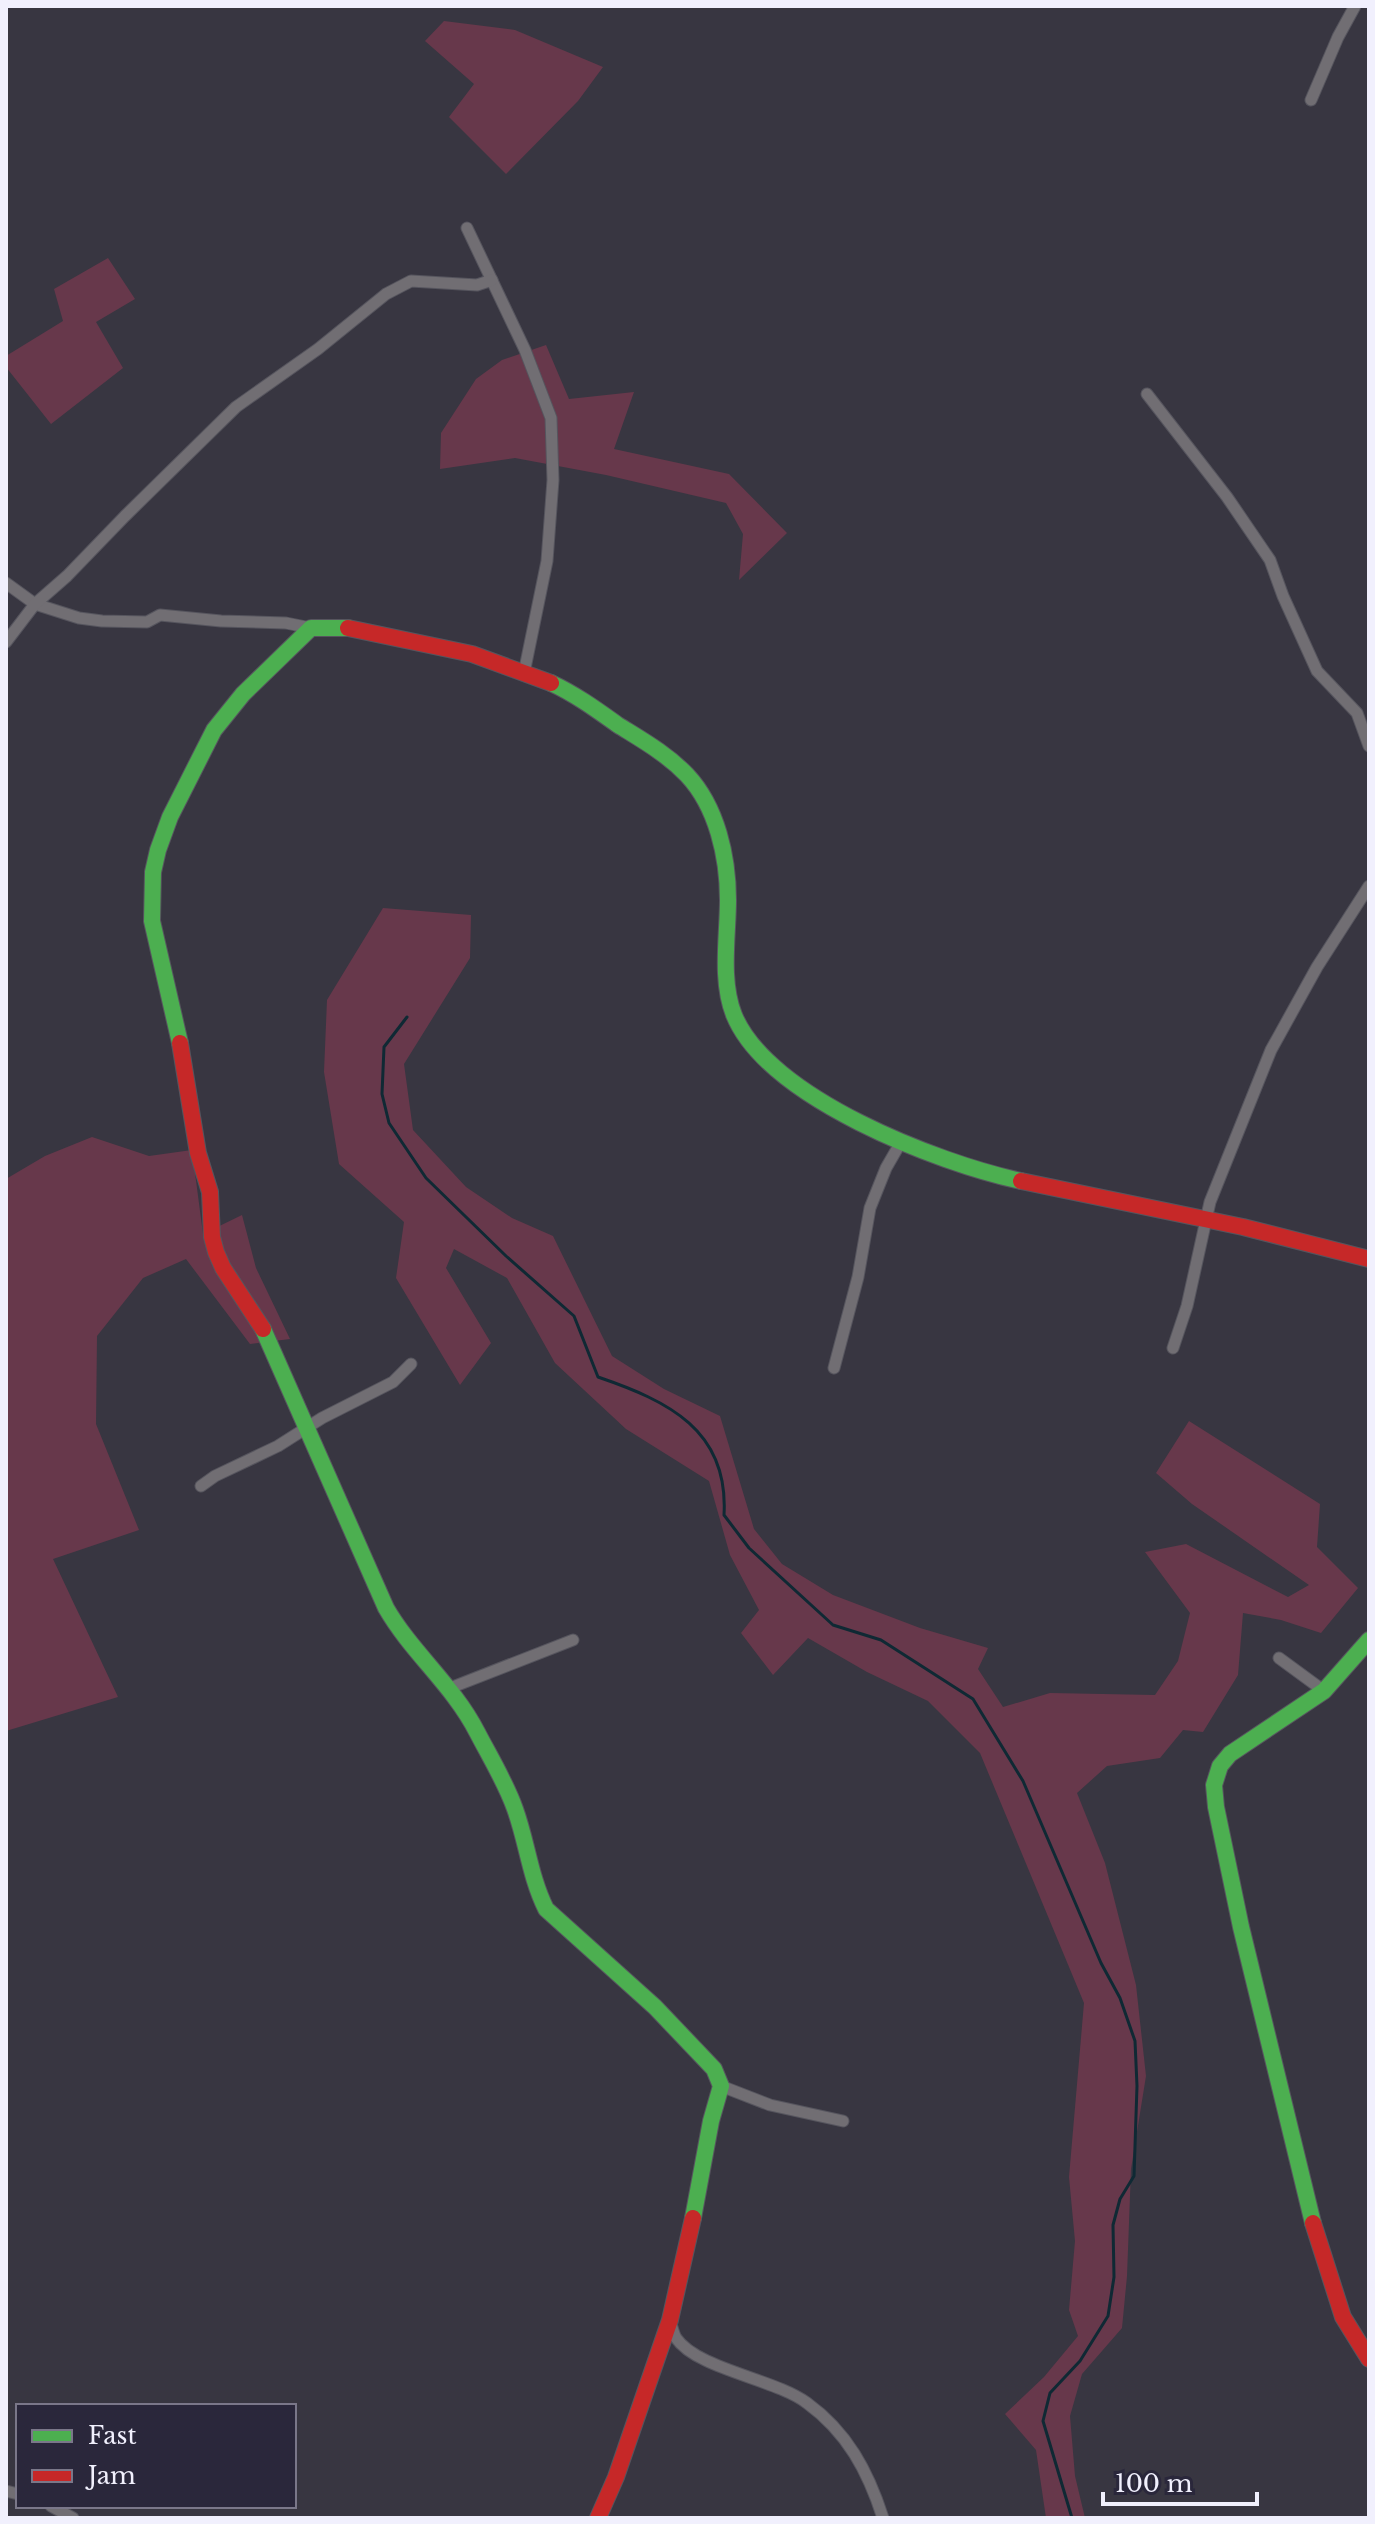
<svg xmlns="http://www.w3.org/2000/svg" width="1375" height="2524" viewBox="0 0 1375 2524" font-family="'Libre Baskerville',serif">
<rect width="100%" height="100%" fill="#383641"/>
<g fill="#67384b">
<path d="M444 21 515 30 603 67 578 101 506 174 449 117 474 84 425 41Z"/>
<path d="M108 258 135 299 96 322 123 368 51 424 6 367V356L63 321 54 289Z"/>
<path d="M546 345 569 399 634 392 614 449 729 474 787 533 739 580 743 534 726 503 606 475 515 458 440 469 441 433 476 379 502 360Z"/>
<path d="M383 908 471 915 470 958 404 1064 413 1130 466 1187 512 1218 553 1236 612 1356 664 1389 720 1416 754 1529 782 1564 833 1595 920 1628 988 1648 978 1669 1003 1707 1050 1693 1155 1695 1178 1661 1190 1613 1145 1552 1186 1544 1288 1597 1309 1585 1192 1504 1156 1473 1189 1421 1320 1504 1317 1547 1358 1588 1321 1633 1281 1620 1243 1613 1238 1675 1203 1732 1183 1730 1160 1758 1107 1766 1077 1793 1105 1863 1136 1985 1146 2076 1131 2169 1127 2276 1122 2328 1082 2374 1070 2416 1075 2476 1085 2518H1046L1036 2450 1005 2414 1044 2377 1078 2336 1069 2310 1075 2241 1069 2177 1084 2003 980 1753 928 1701 867 1672 808 1638 773 1675 741 1633 759 1610 730 1555 709 1481 626 1429 555 1363 507 1278 454 1249 446 1268 491 1343 460 1385 396 1278 404 1222 339 1164 324 1072 327 1000Z"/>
<path d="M92 1137 149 1156 192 1150 203 1234 242 1215 256 1268 290 1339 250 1344 186 1259 143 1278 97 1336 96 1424 139 1530 53 1559 118 1697 6 1731V1179L45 1156Z"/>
</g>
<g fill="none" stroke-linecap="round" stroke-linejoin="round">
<path stroke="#0f2934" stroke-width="3" d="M407 1017 384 1047 382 1094 389 1123 426 1178 506 1256 574 1316 598 1377C668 1401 729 1430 724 1515L749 1548 833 1625 881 1640 973 1699 1023 1781 1101 1963 1120 1998 1135 2041 1137 2086 1134 2176 1120 2199 1113 2225 1114 2277 1108 2316 1080 2361 1050 2393 1043 2421 1072 2518"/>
<g stroke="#56555e" stroke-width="13">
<g id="street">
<path d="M1311 100 1338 37 1355 6"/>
<path d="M467 228 525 350 551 418 553 480 547 561 524 673"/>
<path d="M1147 394 1227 497 1270 560 1283 596 1317 671 1357 713 1369 746"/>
<path d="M6 583 35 604 79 618 102 621 147 622 160 615 221 621 286 623 311 628"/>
<path d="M6 642 35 604 67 576 125 516 236 407 318 349 386 294 411 281 477 285 492 280"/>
<path d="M1173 1348 1187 1306 1210 1202 1271 1050 1317 967 1369 886"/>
<path d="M834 1368 858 1277 870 1208 886 1168 901 1142"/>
<path d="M201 1486 215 1476 278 1446 322 1418 393 1382 411 1364"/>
<path d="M1279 1658 1324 1691"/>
<path d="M450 1688 573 1640"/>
<path d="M721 2086 770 2105 843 2121"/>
<path d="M670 2321C672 2326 673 2333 676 2338 697 2369 775 2379 807 2403 847 2432 868 2471 883 2518"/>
<path d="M6 2491 18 2494"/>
<path d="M51 2506 73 2518"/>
</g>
</g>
<g stroke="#56555e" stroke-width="18">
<g id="fast">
<path d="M551 683C575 694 597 710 618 725 642 740 667 754 687 775 717 807 728 857 728 900 728 936 720 980 734 1015 768 1098 938 1163 1021 1181"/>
<path d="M180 1043 152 921 153 872 158 850 170 817 214 730 243 694 311 628H348"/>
<path d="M263 1329 386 1608C412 1653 453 1685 477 1732 490 1757 506 1783 515 1809 527 1842 530 1877 546 1909L655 2007 714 2069 721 2086 711 2121 693 2218"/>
<path d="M1313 2223 1241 1927 1216 1807 1214 1785 1220 1766 1230 1754 1324 1691 1369 1640"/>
</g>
</g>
<g stroke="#56555e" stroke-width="18">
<g id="jam">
<path d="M348 628 472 654 551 683"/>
<path d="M180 1043 198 1153 210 1192 212 1237 216 1252 223 1268 263 1329"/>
<path d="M1021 1181 1243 1227 1369 1259"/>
<path d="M1313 2223 1343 2317 1369 2359"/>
<path d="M598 2518 616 2477 670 2320 693 2218"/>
</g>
</g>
<use href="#street" stroke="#716e73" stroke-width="11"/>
<use href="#fast" stroke="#4caf50" stroke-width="16"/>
<use href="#jam" stroke="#c62828" stroke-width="16"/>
</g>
<rect width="1375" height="2524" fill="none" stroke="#f1f0fd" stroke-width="16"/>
<rect x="16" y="2404" width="280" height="104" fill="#2a273b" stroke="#7a7789" stroke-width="2"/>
<rect x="32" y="2430" width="40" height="12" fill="#4caf50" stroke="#7a7789" stroke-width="2"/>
<text x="88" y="2444" font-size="24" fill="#f1f0fd">Fast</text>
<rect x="32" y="2470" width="40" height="12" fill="#c62828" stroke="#7a7789" stroke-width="2"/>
<text x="88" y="2484" font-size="24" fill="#f1f0fd">Jam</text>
<path d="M1103 2492v12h154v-12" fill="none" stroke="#f1f0fd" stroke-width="4"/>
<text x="1115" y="2492" font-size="24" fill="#f1f0fd" stroke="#2a273b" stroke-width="6" paint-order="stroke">100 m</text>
</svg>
